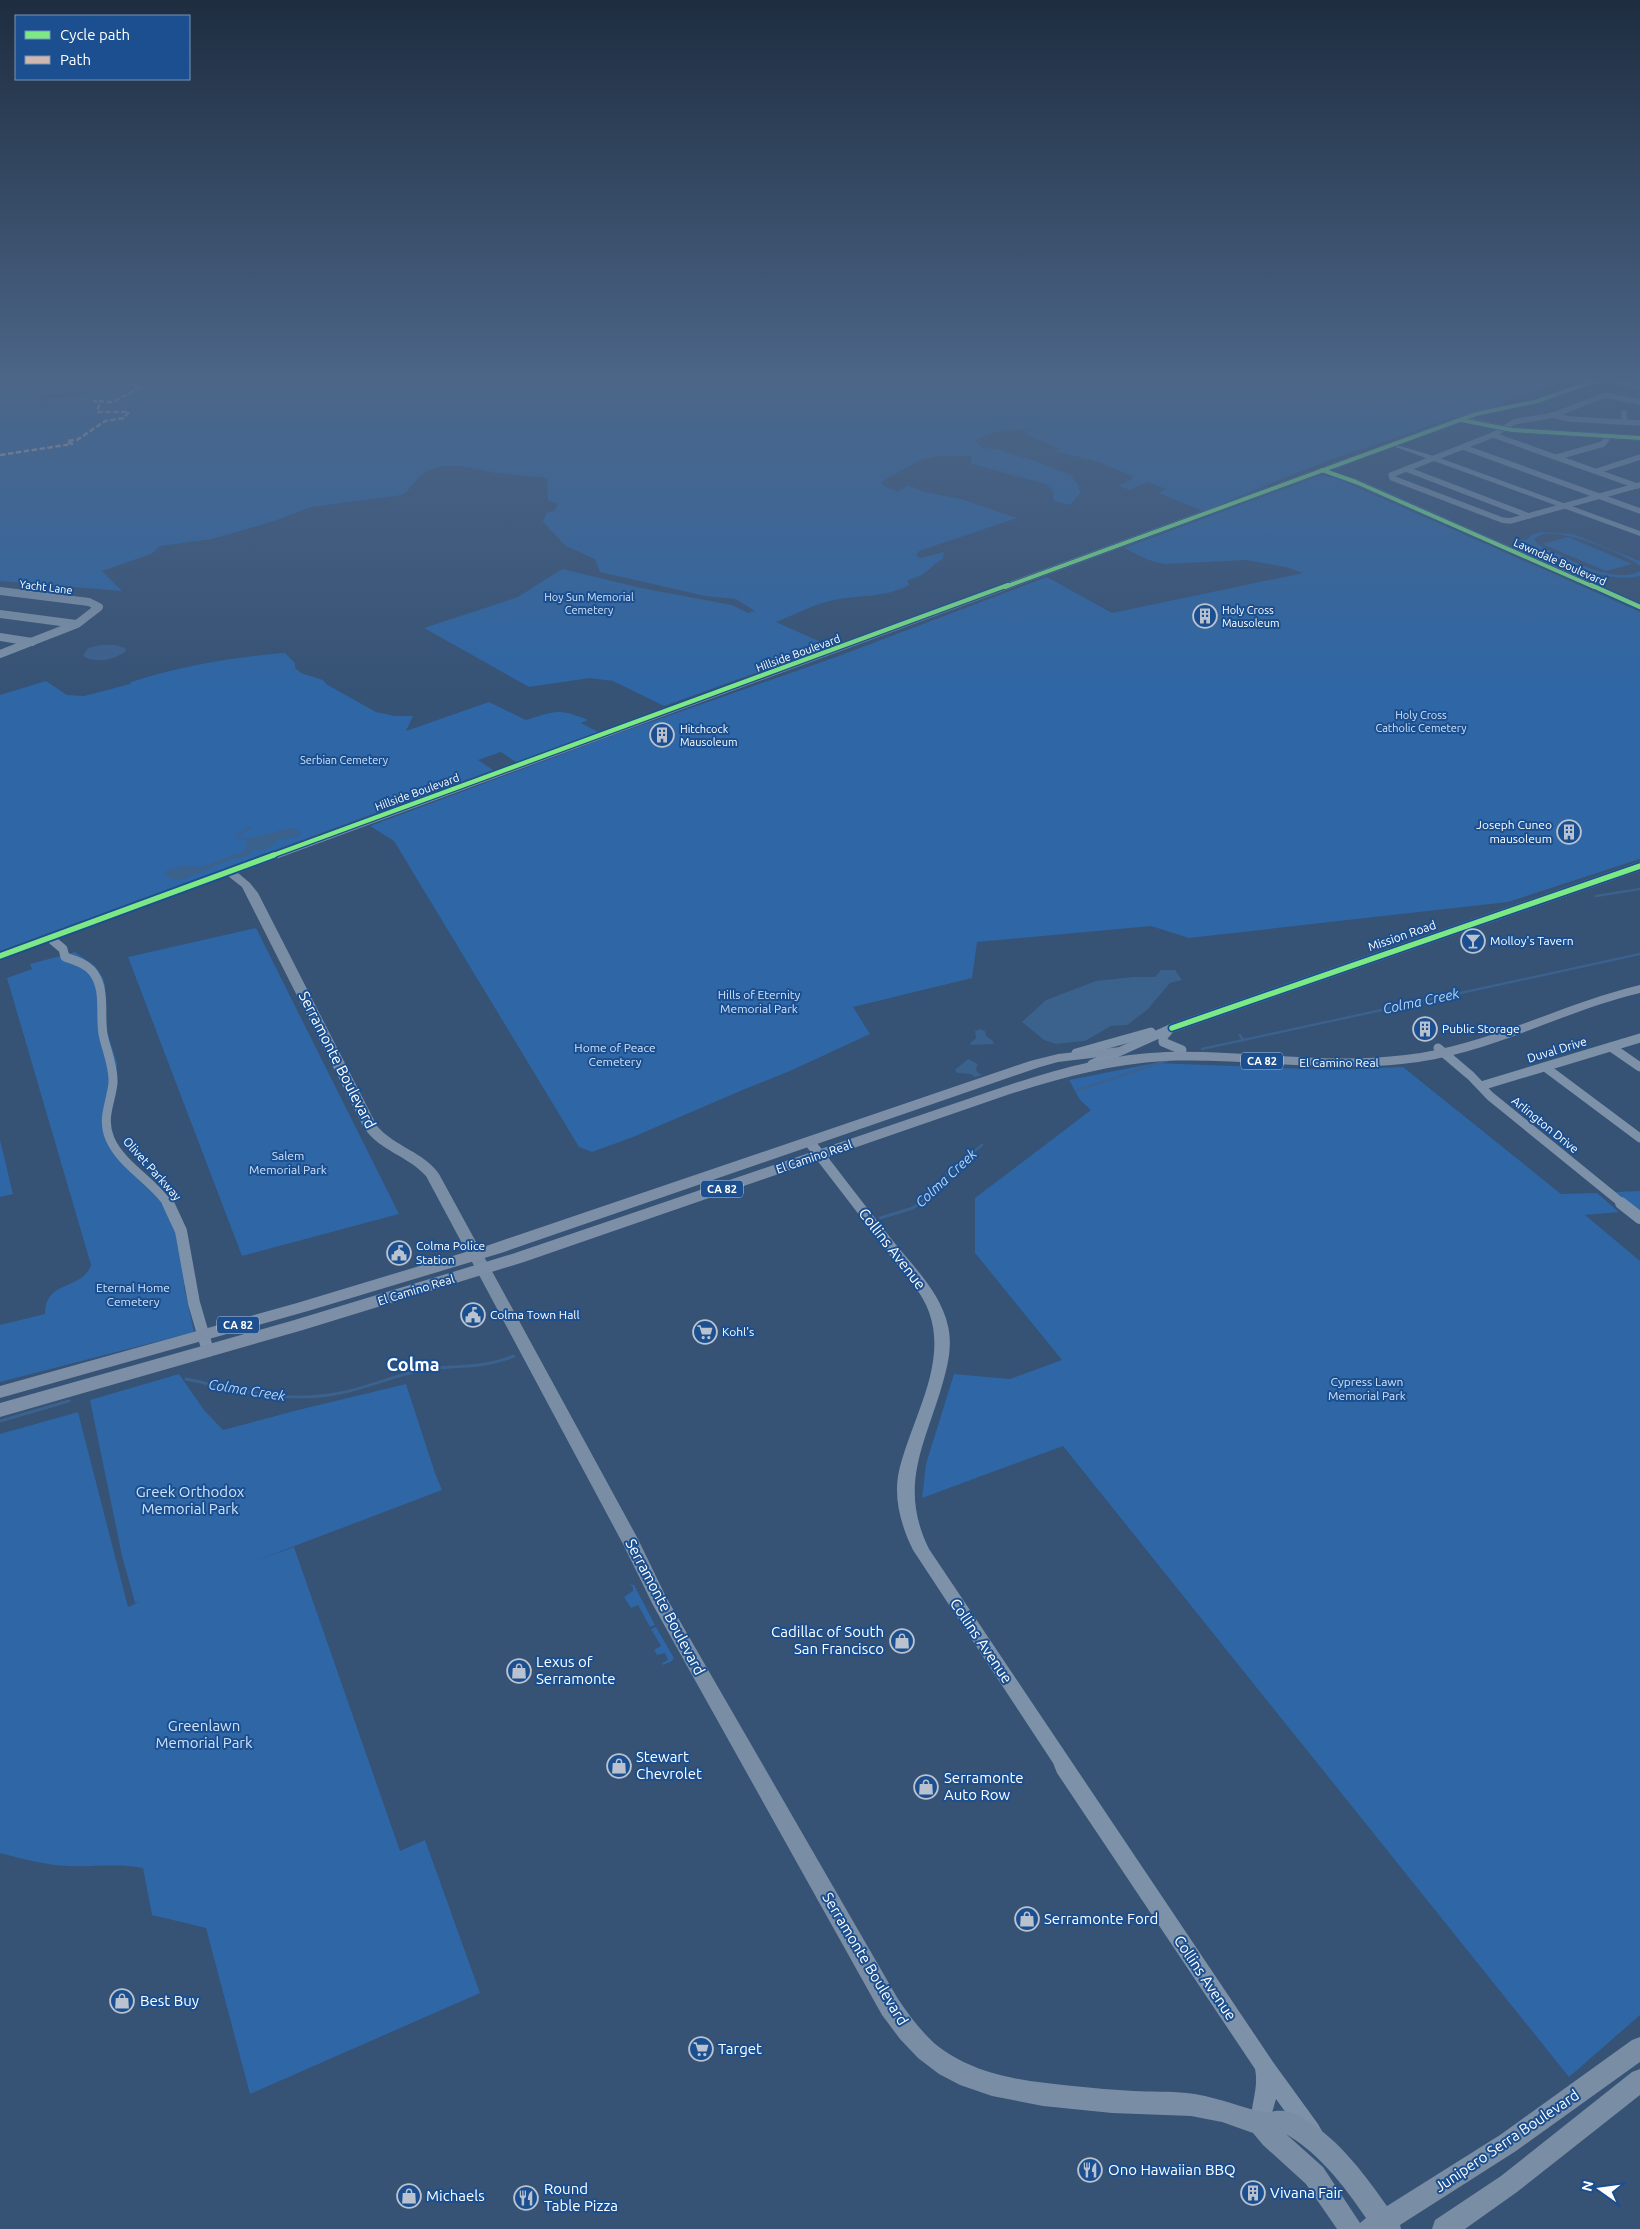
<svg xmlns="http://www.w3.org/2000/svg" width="1640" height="2229" viewBox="0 0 1640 2229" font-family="Ubuntu,sans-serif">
<rect width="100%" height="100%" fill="#365274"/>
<g fill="#2f66a5" fill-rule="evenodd">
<path d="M0 377H1582L1502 401 1504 405 1449 419 1327 461 1203 511 1159 493 1166 489 1147 482 1130 490 1119 486 1132 479V476L1099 462 1055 451 1061 449 1024 434 1033 429 997 431 975 440 982 448 996 449 1038 462 1076 477 1072 478 1080 486 1078 488 1081 492 1070 505 1054 501 1053 491 1046 484 972 464 971 456H938L920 460 881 482 884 486 898 492 908 485 924 492 961 499 1017 518 919 551 916 556 921 558 944 552 943 559C934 563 930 570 923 574 920 577 912 578 907 581L909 585C884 599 856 594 830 601 812 605 794 615 776 622L823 643 815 646 817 649 806 655 664 706 613 681 590 678 529 687 424 628 518 597 562 569 641 588 732 605 748 613 755 611 736 599 705 596 600 572 595 559 566 546 543 522 546 513 554 511 558 504 548 500 547 478C530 476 513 475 496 473 472 469 449 460 427 471 417 476 412 489 402 495L311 507 274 521 212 539 160 546 151 554 102 571 122 591 0 581ZM81 391 91 393 41 401 36 399 48 394Z"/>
<path d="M1321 475 1336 478 1640 612V859L1508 902 1189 938 1151 926 977 942 972 978 853 1007 870 1034 790 1071 745 1089 633 1137 592 1152 579 1147 394 841 370 826 608 737 836 657 1047 577 1112 613 1303 573 1286 567 1246 560 1164 564 1149 560 1124 548Z"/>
<path d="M1540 532 1573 534 1637 560 1640 561V566C1625 554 1547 520 1534 540L1542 547C1566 557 1614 586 1640 571V576C1601 585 1554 555 1519 540H1527L1531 535Z"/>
<path d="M1568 537 1632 564 1606 571 1542 544Z"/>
<path d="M285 653 295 663V668L301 673 323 680 326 684 376 712 395 716H413L406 731 489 702 526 720C556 711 558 708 588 720L581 723 598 732 516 762 501 752 478 760 493 770 0 951V695L46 681 67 695 84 696 130 684 131 682C181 666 232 657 285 653Z"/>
<path d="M256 928 399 1214 242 1256 128 957Z"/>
<path d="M75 952 95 966 103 978 105 985V1014L107 1032 117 1063 116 1075 107 1112 115 1147 169 1205 188 1280 184 1286 194 1332 0 1382V1325L45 1314C45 1279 82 1291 91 1265L7 978 32 969 30 964Z"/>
<path d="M1155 1063 1334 1070 1403 1067 1561 1194 1597 1193 1619 1212 1585 1215 1640 1261V2015L1569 2077 1063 1446 922 1498 926 1464 954 1374 1010 1379 1062 1360 975 1253V1198L1091 1110 1080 1100 1069 1080Z"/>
<path d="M0 1140 13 1194 0 1197Z"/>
<path d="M1640 1191V1211L1616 1192Z"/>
<path d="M179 1374 204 1410 223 1430 298 1410 406 1384 435 1473 442 1490 255 1561 294 1547 400 1851 425 1840 480 1993 250 2094 206 1928 152 1915 143 1868C117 1863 95 1867 69 1866 45 1865 23 1859 0 1853V1434L78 1412 128 1607 139 1602 135 1603 122 1556 90 1400Z"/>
<path d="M630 1584 634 1585 655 1625 650 1627 638 1605 631 1608 624 1597 633 1591V1587Z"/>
<path d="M656 1627 674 1658 672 1661 663 1665 662 1663 668 1660 665 1653 657 1655 654 1650 661 1646 651 1629Z"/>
</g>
<g fill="#3b618d">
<path d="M100 645H115L125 648 126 651C115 660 95 664 83 656L88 648Z"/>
<path d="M290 828 296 829 301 833 297 836 279 840 267 849 254 850 248 856 232 859 182 880H174L164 875 167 870 183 866 201 867 246 850 247 839Z"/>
<path d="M1161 970H1175L1182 980 1170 983 1147 1010 1127 1025 1111 1026 1085 1041 1056 1044 1044 1040 1022 1022 1046 1000 1096 981 1132 977H1155Z"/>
<path d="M980 1029 985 1031 986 1036 993 1041 994 1044 971 1045 970 1043 976 1038 975 1031Z"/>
<path d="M968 1059 978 1064 976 1068 977 1072 982 1075 975 1077 971 1074 957 1073 955 1070Z"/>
</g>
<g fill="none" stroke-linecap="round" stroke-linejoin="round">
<path stroke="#3b618d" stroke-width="1" d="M1170 377 1302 399 1378 403 1431 413"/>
<g stroke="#3b618d" stroke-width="2">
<path d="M236 838 239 834 252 827"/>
<path d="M239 839H247"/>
</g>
<g stroke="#3b618d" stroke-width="2.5">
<path d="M1596 896 1640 889"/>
<path d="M1240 1035 1243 1040"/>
<path d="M1202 1049 1640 954"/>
<path d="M1078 1090 1169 1060"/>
<path d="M918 1204 928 1197 950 1171 982 1145"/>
</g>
<g stroke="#3b618d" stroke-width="3">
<path d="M880 1218 913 1208 920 1203"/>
<path d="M186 1379C238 1390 287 1404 340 1393 366 1388 391 1377 417 1371 451 1364 480 1370 514 1356"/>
<path d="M0 1421 69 1401"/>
</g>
<g stroke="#7d92a8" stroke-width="5.5">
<path d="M1604 377 1640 387"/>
<path d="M1640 402 1605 395 1554 415 1514 422 1493 435 1391 475 1392 478 1502 520 1510 521 1640 485"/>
<path d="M1624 413V422"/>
<path d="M1554 415 1569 419 1640 423"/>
<path d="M1461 419 1512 430 1640 438"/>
<path d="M1493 435 1637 486"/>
<path d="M1463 447 1640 511"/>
<path d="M1557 457 1603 444 1609 436"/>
<path d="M1406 469 1529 516"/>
<path d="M1597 471 1640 457"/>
</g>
<g stroke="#7d92a8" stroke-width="8">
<path d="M0 591 89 602 99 607 77 624 0 654"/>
<path d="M0 614 76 624"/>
<path d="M0 637 32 642"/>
</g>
<g stroke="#7d92a8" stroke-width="9">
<path d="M50 938 63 949 65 957C77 961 90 965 96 977 105 993 100 1016 103 1034 106 1050 114 1066 113 1083 111 1103 101 1118 110 1139 122 1166 152 1180 168 1204"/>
<path d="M1169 1030 1163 1037V1042L1182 1050"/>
<path d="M1611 1047 1640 1067"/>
<path d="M1438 1048 1471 1076 1490 1096 1623 1204"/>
<path d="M1076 1053 1151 1032"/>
<path d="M1092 1064 1172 1028 1640 866"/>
<path d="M1545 1067 1640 1138"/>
<path d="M1481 1086 1640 1038"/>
</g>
<g stroke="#7d92a8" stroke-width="12">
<path d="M168 1203 181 1231 194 1303 208 1351"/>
<path d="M1621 1203 1640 1218"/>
</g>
<g fill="#7d92a8" fill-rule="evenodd">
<path d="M1390 443 1437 457 1640 531V536L1390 445Z"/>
<path d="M1322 468 1359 480 1640 604V609L1353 484 1320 471 1319 470Z"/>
<path d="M809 1138 814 1139C840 1173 866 1207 893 1241 913 1266 941 1293 948 1326 953 1348 947 1368 941 1389 923 1448 899 1488 929 1549L1273 2062 1318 2124 1322 2131 1318 2138 1311 2142 1304 2138 1276 2099 1267 2130 1260 2134 1253 2130C1246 2115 1260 2091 1255 2069L1057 1773 1053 1763 913 1550C902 1528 894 1501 898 1476 910 1416 958 1354 920 1294L803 1142Z"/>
</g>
<g fill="#798da4" fill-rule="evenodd">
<path d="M1599 377H1608L1540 402 1478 416 238 873 250 883 258 893 377 1126C395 1147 424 1152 439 1174L638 1539 666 1597 898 1999C909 2015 920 2030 934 2043 974 2076 1024 2081 1073 2086 1094 2088 1114 2090 1134 2091 1152 2092 1169 2091 1187 2093 1212 2096 1233 2104 1257 2111 1271 2115 1279 2106 1297 2115 1336 2135 1362 2171 1387 2206L1500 2135 1632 2040 1640 2037V2062L1516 2151 1400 2225 1401 2229H1337L1306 2184 1263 2145 1253 2133 1222 2122 1191 2116 1112 2113 1043 2106 992 2096 960 2085 939 2074 918 2058 900 2039 882 2015 653 1605 623 1544 426 1176C408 1156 380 1151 364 1128L242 887 228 876 0 960V952L1473 412 1536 399ZM1286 2134C1320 2154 1344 2186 1366 2218L1360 2223 1323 2167Z"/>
<path d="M1640 2069V2095L1517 2192 1465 2229H1432L1435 2220 1501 2176 1632 2072Z"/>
</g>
<g fill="#7d8ea7" fill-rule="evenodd">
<path d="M1640 985V993C1559 1012 1488 1056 1402 1064 1323 1072 1244 1058 1165 1061 1111 1064 1061 1078 1010 1094L524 1262 303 1330 0 1417V1403L291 1321 512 1254 1000 1088C1054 1070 1109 1054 1166 1052 1246 1050 1325 1065 1405 1055 1487 1046 1560 1004 1640 985Z"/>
<path d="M1120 1047 1125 1048 1127 1051 1125 1054 1058 1062 1040 1067 501 1253 308 1311 0 1398V1386L297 1303 489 1245 1030 1061 1058 1054Z"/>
</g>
<path stroke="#d1b7ad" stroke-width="2.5" stroke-dasharray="5.5 2.5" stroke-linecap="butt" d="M0 455 72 444 67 441 77 440 105 421 124 418 129 412H97L99 405 94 401 112 402 140 388 129 383 126 377"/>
<g stroke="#1b4f8f" stroke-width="5.5">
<g id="cycleway-far2">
<path d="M1461 420 1512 430 1640 438"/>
<path d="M1322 470 1356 482 1594 587"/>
<path d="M1005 587 1476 414 1538 401 1605 377"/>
</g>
</g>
<g stroke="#1b4f8f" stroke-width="7">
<g id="cycleway-far1">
<path d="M1591 585 1640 607"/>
<path d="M271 856 1008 585"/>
</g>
</g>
<g stroke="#1b4f8f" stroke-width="9">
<g id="cycleway">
<path d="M0 956 274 855"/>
<path d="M1172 1028 1640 866"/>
</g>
</g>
<use href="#cycleway-far2" stroke="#7ce984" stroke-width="4"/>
<use href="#cycleway-far1" stroke="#7ce984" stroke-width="4.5"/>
<use href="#cycleway" stroke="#7ce984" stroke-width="5.5"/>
</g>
<linearGradient id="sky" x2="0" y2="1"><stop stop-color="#1e2d40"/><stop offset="0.55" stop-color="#4c6688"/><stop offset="1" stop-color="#4c6688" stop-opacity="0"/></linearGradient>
<rect width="1640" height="689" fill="url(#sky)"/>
<defs>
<g id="building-ring" transform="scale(1.25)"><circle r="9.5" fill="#1b4f8f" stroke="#b9c2ce" stroke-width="1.5"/><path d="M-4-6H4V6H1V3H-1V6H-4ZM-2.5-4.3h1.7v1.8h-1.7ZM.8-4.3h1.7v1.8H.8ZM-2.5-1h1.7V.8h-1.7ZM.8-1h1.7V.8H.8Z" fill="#b9c2ce"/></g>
<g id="bar-ring" transform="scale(1.25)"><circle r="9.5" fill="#1b4f8f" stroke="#b9c2ce" stroke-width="1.5"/><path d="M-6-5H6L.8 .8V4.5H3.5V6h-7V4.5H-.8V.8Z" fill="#b9c2ce"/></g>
<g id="civic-ring" transform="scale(1.25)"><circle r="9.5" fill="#1b4f8f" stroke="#b9c2ce" stroke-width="1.5"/><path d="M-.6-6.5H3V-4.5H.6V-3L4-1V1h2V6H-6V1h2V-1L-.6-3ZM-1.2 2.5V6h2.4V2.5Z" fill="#b9c2ce"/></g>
<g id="supermarket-ring" transform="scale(1.25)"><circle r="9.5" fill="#1b4f8f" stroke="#b9c2ce" stroke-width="1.5"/><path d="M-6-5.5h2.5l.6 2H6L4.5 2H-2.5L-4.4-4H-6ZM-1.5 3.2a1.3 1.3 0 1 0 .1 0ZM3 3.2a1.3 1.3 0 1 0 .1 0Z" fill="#b9c2ce"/></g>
<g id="shop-ring" transform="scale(1.25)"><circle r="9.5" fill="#1b4f8f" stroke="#b9c2ce" stroke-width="1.5"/><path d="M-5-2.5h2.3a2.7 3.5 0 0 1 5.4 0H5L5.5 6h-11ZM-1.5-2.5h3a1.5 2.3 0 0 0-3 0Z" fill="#b9c2ce"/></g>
<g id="restaurant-ring" transform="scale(1.25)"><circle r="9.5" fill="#1b4f8f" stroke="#b9c2ce" stroke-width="1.5"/><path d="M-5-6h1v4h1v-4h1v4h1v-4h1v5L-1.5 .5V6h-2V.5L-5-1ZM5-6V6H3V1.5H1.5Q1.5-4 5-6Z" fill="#b9c2ce"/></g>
</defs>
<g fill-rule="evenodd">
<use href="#building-ring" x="1205" y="616"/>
<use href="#building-ring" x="662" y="735"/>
<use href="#building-ring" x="1569" y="832"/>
<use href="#bar-ring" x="1473" y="941"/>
<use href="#building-ring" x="1425" y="1029"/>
<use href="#civic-ring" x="399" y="1253"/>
<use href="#civic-ring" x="473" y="1315"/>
<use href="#supermarket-ring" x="705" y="1332"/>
<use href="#shop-ring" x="902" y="1641"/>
<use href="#shop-ring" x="519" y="1671"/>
<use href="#shop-ring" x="619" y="1766"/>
<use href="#shop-ring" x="926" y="1787"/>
<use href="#shop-ring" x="1027" y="1919"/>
<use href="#shop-ring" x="122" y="2001"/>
<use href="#supermarket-ring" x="701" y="2049"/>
<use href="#restaurant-ring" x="1090" y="2170"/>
<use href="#building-ring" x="1253" y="2193"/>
<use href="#shop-ring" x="409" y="2196"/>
<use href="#restaurant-ring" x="526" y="2198"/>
</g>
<g text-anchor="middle" stroke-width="4" stroke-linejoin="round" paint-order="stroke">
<g font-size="11" fill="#fff" stroke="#1b4f8f">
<text transform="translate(1560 562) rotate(24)" y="4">Lawndale Boulevard</text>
<text transform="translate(46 587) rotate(7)" y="4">Yacht Lane</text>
<text transform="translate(798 653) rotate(-20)" y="4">Hillside Boulevard</text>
<text transform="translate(417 792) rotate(-20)" y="4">Hillside Boulevard</text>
</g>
<g font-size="11" fill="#cfe3fa" stroke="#1b4f8f">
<text x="589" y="601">Hoy Sun Memorial<tspan x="589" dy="13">Cemetery</tspan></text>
<text x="1421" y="719">Holy Cross<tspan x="1421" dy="13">Catholic Cemetery</tspan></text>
<text x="344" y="764">Serbian Cemetery</text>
</g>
<g font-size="11" fill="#fff" stroke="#1b4f8f" text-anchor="start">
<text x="1222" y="614">Holy Cross<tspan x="1222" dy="13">Mausoleum</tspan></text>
<text x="680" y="733">Hitchcock<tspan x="680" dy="13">Mausoleum</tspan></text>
</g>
<g fill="#1b4f8f" stroke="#bbcadd" stroke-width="1">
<rect x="1241" y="1052.5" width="42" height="17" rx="4"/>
<rect x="701" y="1180.5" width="42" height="17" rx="4"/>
<rect x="217" y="1316.5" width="42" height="17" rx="4"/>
</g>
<g font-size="11" font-weight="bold" fill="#fff">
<text x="1262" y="1065">CA 82</text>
<text x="722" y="1193">CA 82</text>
<text x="238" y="1329">CA 82</text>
</g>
<g font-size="12" fill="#fff" stroke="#1b4f8f" text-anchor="start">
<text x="1552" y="829" text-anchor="end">Joseph Cuneo<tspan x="1552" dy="14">mausoleum</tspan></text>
<text x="1490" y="945">Molloy's Tavern</text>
<text x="1442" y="1033">Public Storage</text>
<text x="416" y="1250">Colma Police<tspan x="416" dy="14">Station</tspan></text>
<text x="490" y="1319">Colma Town Hall</text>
<text x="722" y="1336">Kohl's</text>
</g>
<g font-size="12" fill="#fff" stroke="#1b4f8f">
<text transform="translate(1402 936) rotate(-19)" y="4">Mission Road</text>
<text transform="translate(1557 1050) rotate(-17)" y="4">Duval Drive</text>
<text x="1339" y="1067">El Camino Real</text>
<text transform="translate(1545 1125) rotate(39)" y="4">Arlington Drive</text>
<text transform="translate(814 1157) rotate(-19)" y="4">El Camino Real</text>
<text transform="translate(152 1169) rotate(48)" y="4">Olivet Parkway</text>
<text transform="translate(416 1290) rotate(-17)" y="4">El Camino Real</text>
</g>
<g font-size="12" fill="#cfe3fa" stroke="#1b4f8f">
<text x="759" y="999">Hills of Eternity<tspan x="759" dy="14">Memorial Park</tspan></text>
<text x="615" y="1052">Home of Peace<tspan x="615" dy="14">Cemetery</tspan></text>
<text x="288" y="1160">Salem<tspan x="288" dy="14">Memorial Park</tspan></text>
<text x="133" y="1292">Eternal Home<tspan x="133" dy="14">Cemetery</tspan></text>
<text x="1367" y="1386">Cypress Lawn<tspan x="1367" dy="14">Memorial Park</tspan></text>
</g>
<g font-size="14" font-style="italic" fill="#b5d3f5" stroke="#1b4f8f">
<text transform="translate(1421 1001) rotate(-12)" y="5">Colma Creek</text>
<text transform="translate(946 1178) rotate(-43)" y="5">Colma Creek</text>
<text transform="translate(247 1390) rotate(9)" y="5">Colma Creek</text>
</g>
<g font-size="15" fill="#fff" stroke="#1b4f8f">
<text transform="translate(337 1060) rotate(63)" y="5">Serramonte Boulevard</text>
<text transform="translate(892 1249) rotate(52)" y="5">Collins Avenue</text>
<text transform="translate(665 1607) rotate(62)" y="5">Serramonte Boulevard</text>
<text transform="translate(981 1641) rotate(56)" y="5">Collins Avenue</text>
<text transform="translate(865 1959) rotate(59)" y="5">Serramonte Boulevard</text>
<text transform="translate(1205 1978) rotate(56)" y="5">Collins Avenue</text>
<text transform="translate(1507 2141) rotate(-34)" y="5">Junipero Serra Boulevard</text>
</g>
<g font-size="15" fill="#cfe3fa" stroke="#1b4f8f">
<text x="190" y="1497">Greek Orthodox<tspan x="190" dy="17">Memorial Park</tspan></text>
<text x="204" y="1731">Greenlawn<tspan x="204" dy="17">Memorial Park</tspan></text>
</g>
<g font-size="15" fill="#fff" stroke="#1b4f8f" text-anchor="start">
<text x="884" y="1637" text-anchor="end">Cadillac of South<tspan x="884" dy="17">San Francisco</tspan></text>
<text x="536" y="1667">Lexus of<tspan x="536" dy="17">Serramonte</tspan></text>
<text x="636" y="1762">Stewart<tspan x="636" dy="17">Chevrolet</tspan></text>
<text x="944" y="1783">Serramonte<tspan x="944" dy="17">Auto Row</tspan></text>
<text x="1044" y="1924">Serramonte Ford</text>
<text x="140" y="2006">Best Buy</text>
<text x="718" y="2054">Target</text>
<text x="1108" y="2175">Ono Hawaiian BBQ</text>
<text x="544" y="2194">Round<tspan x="544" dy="17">Table Pizza</tspan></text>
<text x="1270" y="2198">Vivana Fair</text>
<text x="426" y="2201">Michaels</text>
</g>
<g font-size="18" font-weight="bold" fill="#fff" stroke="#1b4f8f">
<text x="413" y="1371">Colma</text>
</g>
</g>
<rect x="15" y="15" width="175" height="65" fill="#1b4f8f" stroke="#7695bc"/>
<rect x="25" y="31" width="25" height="8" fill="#7ce984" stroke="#7695bc"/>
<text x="60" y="40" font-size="15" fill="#ffffff">Cycle path</text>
<rect x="25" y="56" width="25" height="8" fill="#d1b7ad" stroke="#7695bc"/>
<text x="60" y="65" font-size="15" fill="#ffffff">Path</text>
<g transform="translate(1600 2189) rotate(284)" stroke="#1b4f8f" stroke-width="4" paint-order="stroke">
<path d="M0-4L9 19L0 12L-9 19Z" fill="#ffffff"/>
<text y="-8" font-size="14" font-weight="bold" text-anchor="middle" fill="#ffffff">N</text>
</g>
</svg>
